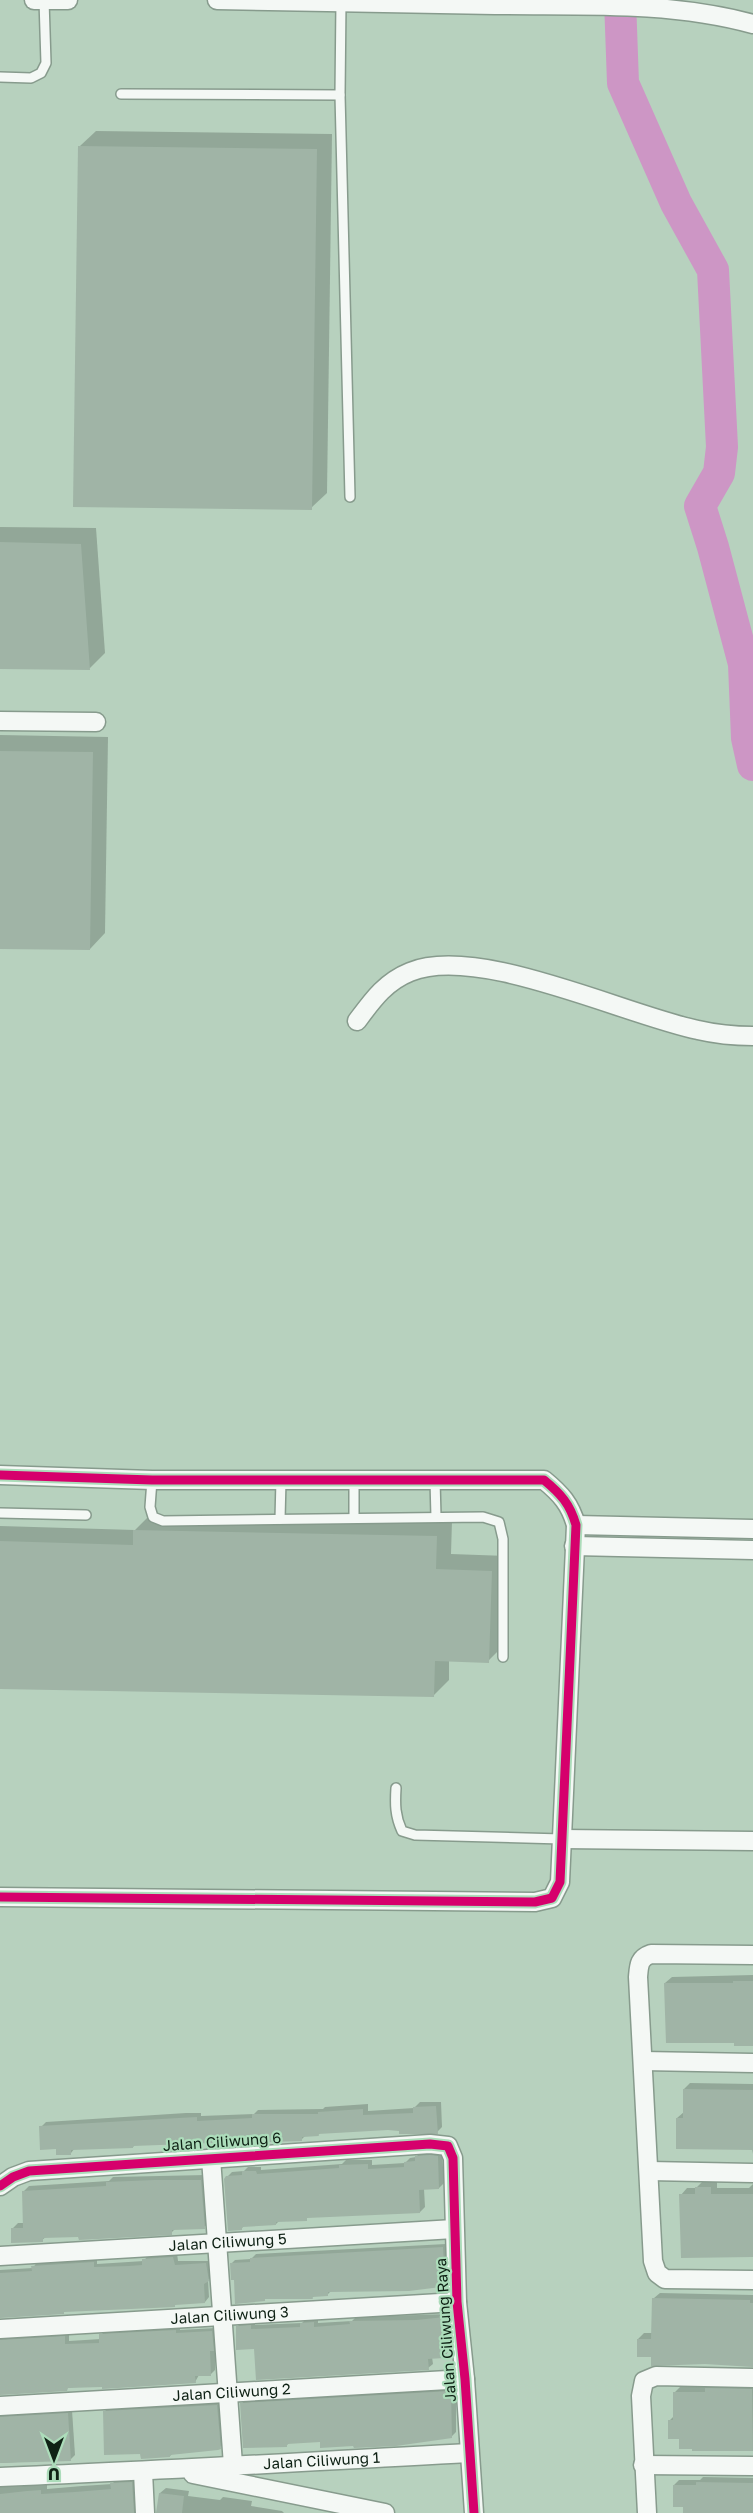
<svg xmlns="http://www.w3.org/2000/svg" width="753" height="2513" viewBox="0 0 753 2513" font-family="'Golos Text',sans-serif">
<rect width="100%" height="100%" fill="#b7d1be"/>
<g fill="#0003">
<path d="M96 131 332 134 327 493 311 508 80 146Z"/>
<path d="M0 527 96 528 105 653 90 668 0 667Z"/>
<path d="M0 735 108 737 105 933 90 949 0 947Z"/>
<path d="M150 1515 452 1521 451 1554 507 1556 503 1646 488 1661 449 1660V1680L433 1696 0 1687V1526L135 1530Z"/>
<path d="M753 1975V2044L665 1983 672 1977Z"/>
<path d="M690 2083 753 2084V2154L752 2148 677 2118 684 2112V2089Z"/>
<path d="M420 2102H441L442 2127 437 2132 388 2129 321 2132 318 2135 305 2136 301 2140 242 2141 239 2144 214 2141 135 2145 133 2147 75 2148 71 2153 57 2148 41 2127 46 2122 186 2113H201V2116L254 2114 258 2110 323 2109 325 2107 368 2104V2111L414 2108Z"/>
<path d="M421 2152H442L444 2183 439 2188 424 2189 425 2207 420 2212 309 2216 306 2219 279 2221 276 2224 245 2225 241 2229 225 2179 232 2172 244 2171 248 2167H261V2170L342 2164 346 2160H372V2165L405 2163 410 2158 416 2157Z"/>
<path d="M206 2175 210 2222 204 2227 175 2229 171 2233 47 2236 42 2240 12 2229 18 2223H25L23 2192 29 2186 109 2181 113 2177Z"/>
<path d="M703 2181H717V2188H749L753 2184V2256L681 2195 687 2188H696Z"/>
<path d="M446 2244 447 2259 443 2263 444 2282 440 2286 332 2290 327 2295 314 2296 312 2298 235 2279 231 2264 235 2260 251 2259 256 2254Z"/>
<path d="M177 2253 178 2261H211L212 2276 208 2280 209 2297 205 2302 177 2303 174 2306 67 2310 64 2312 0 2316V2270L33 2268 37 2262 97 2258V2264L144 2261 148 2255Z"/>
<path d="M660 2293 753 2295V2366L653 2356 638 2339 644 2333H653L654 2298Z"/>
<path d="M449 2314 448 2352 444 2357H432L433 2364 428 2368 256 2348 237 2327 242 2322H255V2325L302 2323 306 2319 318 2318V2323L352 2321 356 2317Z"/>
<path d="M180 2326V2330L216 2328 215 2370 211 2374 199 2375 195 2382 103 2385 0 2393V2336L69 2333V2341L101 2339V2335L105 2331Z"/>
<path d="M712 2383 753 2384V2451H743L681 2438 669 2421 674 2416V2393L680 2387H708Z"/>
<path d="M456 2386V2432L451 2437 355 2444 321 2440 290 2442 286 2446 241 2404 247 2399Z"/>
<path d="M221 2401 224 2443 218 2449 173 2453 170 2456 142 2452 104 2412 109 2407Z"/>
<path d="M72 2410 75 2455 71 2459 0 2463V2411Z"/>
<path d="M138 2477 142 2513H0V2487L47 2485V2489L82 2486 112 2484 118 2478Z"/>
<path d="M703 2477 753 2478V2513H684V2506L674 2485 679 2480H700Z"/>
<path d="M166 2488 189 2491 188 2496 220 2500 223 2497 252 2501 251 2506 282 2511 284 2513H158L160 2493Z"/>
</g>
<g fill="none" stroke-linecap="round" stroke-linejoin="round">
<path stroke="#cd96c5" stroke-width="32" d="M620 0 623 83 676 203 713 270 722 447 719 473 700 506 713 547 744 664 747 738 753 765"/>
</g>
<g fill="#a0b4a6">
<path d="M78 146 317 149 312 510 73 507Z"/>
<path d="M0 542 81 544 90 670 0 669Z"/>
<path d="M0 751 93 752 90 950 0 949Z"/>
<path d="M133 1530 437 1536 436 1569 492 1571 489 1663 435 1661 434 1697 0 1689V1541L133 1545Z"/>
<path d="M733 1981H753V2046H734V2043H666L664 1983H733Z"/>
<path d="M683 2089 753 2090V2150L676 2149V2118H683Z"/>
<path d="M436 2106 438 2134H399V2131L388 2130 318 2134 319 2136 302 2137V2141L240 2143V2145L213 2146V2143L133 2146V2148L71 2150V2155H56V2149L40 2150 39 2126 179 2118 197 2117V2121L252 2118V2114H318V2112L363 2109V2115L413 2113V2107Z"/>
<path d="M430 2155 438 2156 439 2189 419 2190 420 2213 307 2218V2221L276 2222V2225L242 2227V2230L228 2231 224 2179 226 2176 242 2175V2171H256L257 2174 339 2168V2165L368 2164V2169L404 2167V2162L415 2161V2156Z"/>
<path d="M154 2180H201L205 2229 172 2230V2235L79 2240 78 2237 43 2238V2242L11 2243V2228H23L22 2191 106 2186V2182Z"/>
<path d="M695 2187H711V2194H753V2257L681 2258 679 2194H695Z"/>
<path d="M443 2247 444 2264 440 2265 441 2287 409 2291 328 2292V2296L312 2297 313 2299H265V2301L235 2304 234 2280H231L230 2263 250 2262V2258Z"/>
<path d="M173 2257 175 2265 206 2263 209 2281 204 2284 205 2303 175 2305V2307L64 2312V2314L0 2318V2273L32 2271 31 2266 94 2262V2267L129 2266 142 2265V2259Z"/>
<path d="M652 2298 750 2300V2303H753V2367L705 2364 651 2366V2357H637V2339H651Z"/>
<path d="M445 2317 444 2358 428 2359 429 2370 256 2380 254 2349 236 2350V2326L251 2325V2329L300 2327V2323L314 2322V2327L350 2324 349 2321 416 2320Z"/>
<path d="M176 2330V2333L212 2331 214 2351H210L211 2376H195L196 2383 102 2389V2387L68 2388 67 2391 0 2395V2340L65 2336V2344L99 2343V2334Z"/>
<path d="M705 2388 752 2389 753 2451H692V2449H679V2439H668V2420H673V2392H705Z"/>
<path d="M451 2391 452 2438 396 2446 354 2448 353 2446 320 2448V2442L287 2444V2447L243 2448 240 2403Z"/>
<path d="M217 2405 221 2449 218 2450 170 2455V2457L141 2459 140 2454 104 2455 103 2411Z"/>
<path d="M68 2413 71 2461 0 2463V2417Z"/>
<path d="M132 2482 134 2513H0V2494L27 2491 41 2490V2494L75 2492 111 2489 110 2483Z"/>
<path d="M696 2482 753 2483V2513H683V2507H673V2485H696Z"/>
<path d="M159 2493 184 2496 182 2513H156Z"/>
</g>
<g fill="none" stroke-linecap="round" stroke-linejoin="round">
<g stroke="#879b8d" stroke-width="12">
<g id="service">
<path d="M341 1 340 95 350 497"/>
<path d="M0 77 31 78 41 73 46 63 44 0"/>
<path d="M121 94 340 95"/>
<path d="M152 1480 150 1507 153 1517 163 1521 483 1517 499 1522 503 1539V1657"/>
<path d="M354 1480V1518"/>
<path d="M435 1480 436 1517"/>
<path d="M0 1513 86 1515"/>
<path d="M280 1519 281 1480"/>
<path d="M396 1788C395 1804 395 1816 402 1831L415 1835 562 1839"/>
</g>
</g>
<g stroke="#879b8d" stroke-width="21">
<g id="minor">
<path d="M34 0H68"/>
<path d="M217 0C310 1 402 4 495 5 581 6 669 1 753 24"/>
<path d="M0 721 96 722"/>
<path d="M357 1021C372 1001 385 982 410 972 478 944 625 1015 698 1030 715 1034 735 1036 753 1036"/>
<path d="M0 1475 152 1480H544C561 1494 570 1504 576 1525L560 1882 552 1898 535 1902 0 1897"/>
<path d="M576 1525 753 1529"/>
<path d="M574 1546 753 1550"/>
<path d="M562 1839 753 1841"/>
<path d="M753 1955 651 1954C639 1958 639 1965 638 1977L653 2261 657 2273 665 2279 753 2280"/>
<path d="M643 2061 753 2063"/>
<path d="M211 2158 233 2465"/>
<path d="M649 2171 753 2173"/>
<path d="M0 2186 13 2177 29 2171 430 2144 448 2146 453 2158 457 2302 465 2379 474 2513"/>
<path id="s1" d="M0 2256 454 2229"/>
<path id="s2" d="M0 2329 457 2302"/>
<path id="s3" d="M0 2406 465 2379"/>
<path d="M643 2465 753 2466"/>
<path d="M143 2472 145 2513"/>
<path d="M193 2474 385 2513"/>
<path id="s4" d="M0 2477C157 2471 313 2461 469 2453"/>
<path d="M647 2513 641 2396 644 2381 656 2376 753 2378"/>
</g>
</g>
<use href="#service" stroke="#f4f8f5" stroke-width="9"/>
<use href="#minor" stroke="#f4f8f5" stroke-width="18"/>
<g stroke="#acdcba" stroke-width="13">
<g id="cycleway">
<path d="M0 1475 152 1480H544C561 1494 570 1504 576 1525L560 1882 552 1898 535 1902 0 1897"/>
<path d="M0 2186 13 2177 29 2171 430 2144 448 2146 453 2158 457 2302 465 2379 474 2513"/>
</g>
</g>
<use href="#cycleway" stroke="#d6006c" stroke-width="9"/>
</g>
<g text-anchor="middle" stroke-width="4.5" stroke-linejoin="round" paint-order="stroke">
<g font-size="15" fill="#0e2114" stroke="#acdcba">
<text transform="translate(222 2142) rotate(-4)" y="5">Jalan Ciliwung 6</text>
<text dy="5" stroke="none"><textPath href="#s1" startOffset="228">Jalan Ciliwung 5</textPath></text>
<text dy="5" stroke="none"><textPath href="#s2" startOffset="230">Jalan Ciliwung 3</textPath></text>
<text transform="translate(446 2330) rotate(-94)" y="5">Jalan Ciliwung Raya</text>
<text dy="5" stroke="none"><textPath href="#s3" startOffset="232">Jalan Ciliwung 2</textPath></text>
<text dy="5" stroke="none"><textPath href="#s4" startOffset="322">Jalan Ciliwung 1</textPath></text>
</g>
</g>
<g transform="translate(54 2459) rotate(180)" stroke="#acdcba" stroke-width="4.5" paint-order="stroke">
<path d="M0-4.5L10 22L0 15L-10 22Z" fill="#0e2114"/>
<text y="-9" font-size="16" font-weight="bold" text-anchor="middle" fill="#0e2114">U</text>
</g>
</svg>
